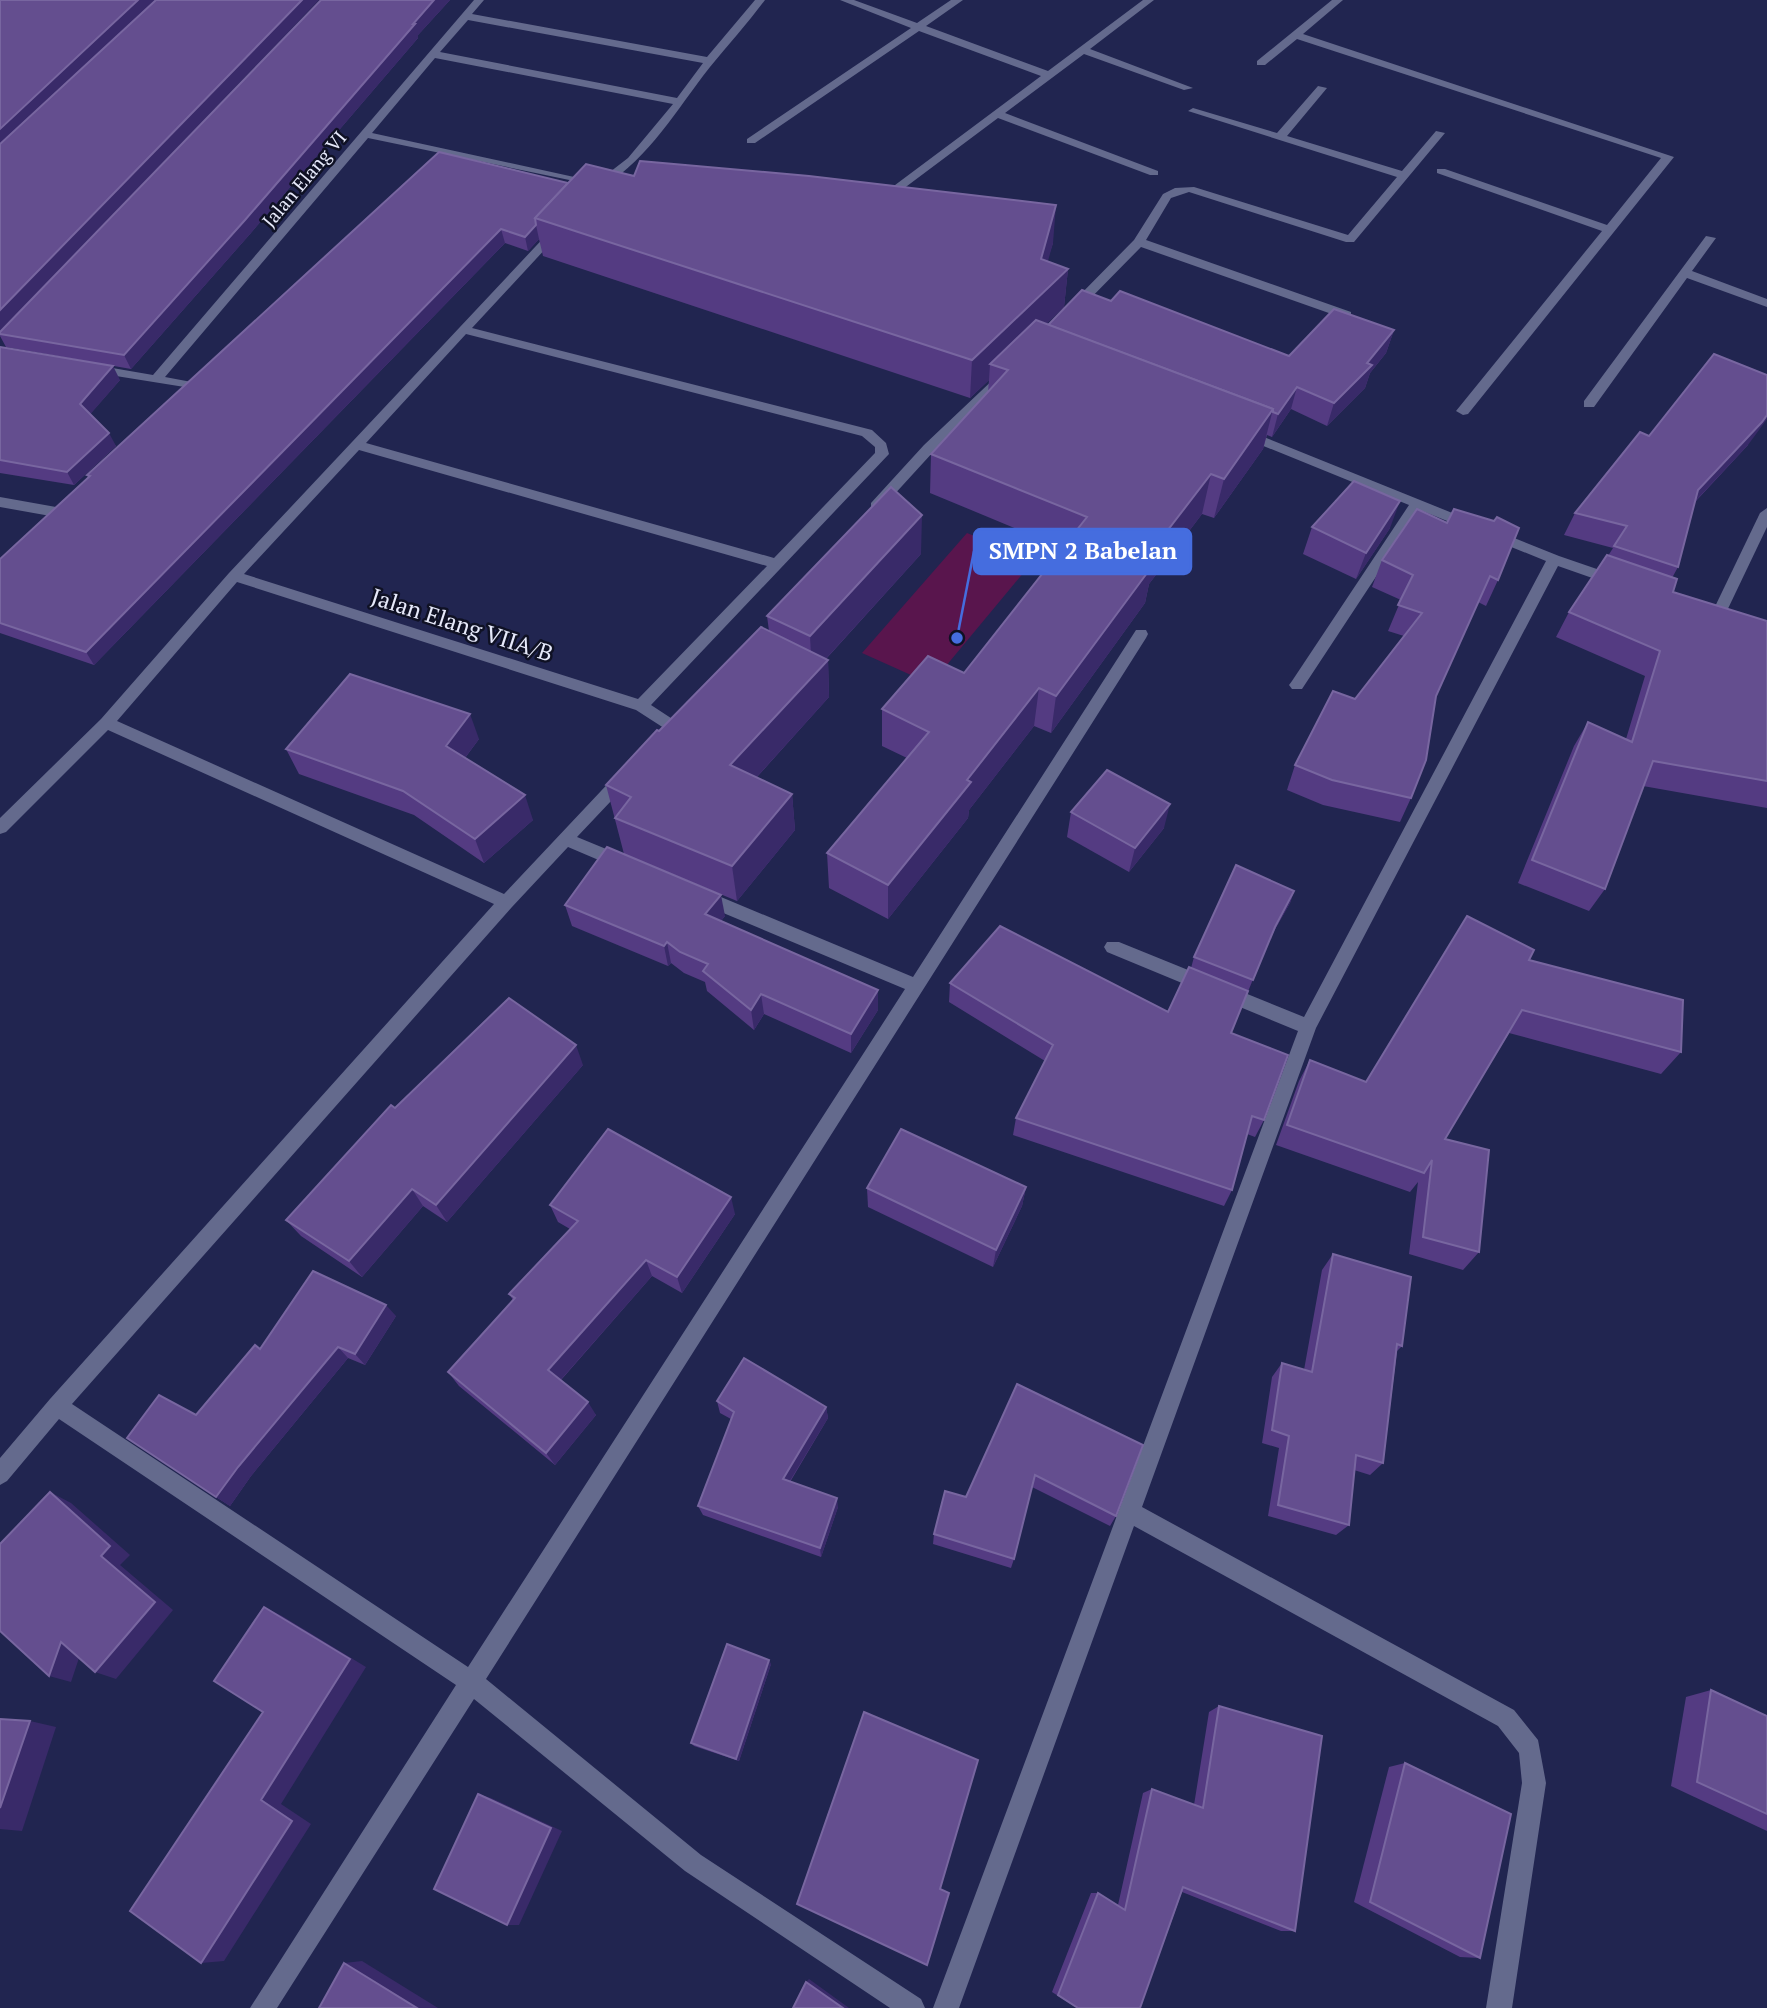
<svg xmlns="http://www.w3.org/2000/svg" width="1767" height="2008" viewBox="0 0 1767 2008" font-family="'PT Serif',serif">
<rect width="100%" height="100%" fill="#212550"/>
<path fill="#59154d" d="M967 533 1034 560 931 684 862 653Z"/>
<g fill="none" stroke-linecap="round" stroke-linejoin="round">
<g fill="#646a8d" fill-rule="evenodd">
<path d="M474 0H484L472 14 707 57 755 0H765C748 23 728 45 710 67 676 110 651 156 603 187L368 138 165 377 197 383V389L91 372 89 369 95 365 153 375ZM468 20 703 63 677 98 440 52ZM435 58 673 104 628 158 597 182 372 133Z"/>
<path d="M840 0H854L917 23 951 0H963L926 26 1048 71 1143 0H1154L1090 49 1193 88 1184 90 1084 54 1005 113 1158 171V175H1150L998 118 887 201H879V197L1041 76 919 31 755 143H747V139L911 28Z"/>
<path d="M1332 0H1343L1303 34 1674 157 1468 414 1463 415 1456 411 1602 231 1437 173V169H1445L1607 225 1661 158 1297 39 1265 65H1257V61Z"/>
<path d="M1318 86 1327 88 1287 136 1402 171 1436 131 1445 133 1354 242H1346L1189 192 1171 198 1146 240 1351 312V318H1343L1141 247 1078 311H1070V305L1134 240 1163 194 1175 188 1194 187 1348 235 1397 177 1188 111 1193 108 1277 133Z"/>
<path d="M551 230 561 232 472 328 872 430 886 443 889 454 651 705 677 722 680 726 677 730H667L636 710 237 582 117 721 504 894 617 774H629L631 778 629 782 577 837 628 858 630 863 628 868 622 870 568 847 512 907 72 1404 468 1667 905 989 697 902 695 897 697 892H709L913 977 1136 630H1146L1148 634 1146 638 486 1679 701 1855 921 1999 925 2008H890L685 1871 474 1699 277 2008H250L456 1685 59 1419 7 1481 0 1485V1458L50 1399 494 904 108 730 6 832 0 834V818L101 719 229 573ZM466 334 862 436 875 447V453L774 558 366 443ZM359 450 767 566 638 699 244 574Z"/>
<path d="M1706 236 1716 238 1692 271 1767 299V307L1687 278 1594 407H1584V401Z"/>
<path d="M1004 373 1010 377 1009 380 934 451 881 509H871V503L924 445 999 374Z"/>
<path d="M1244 429 1559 556 1623 578 1625 582 1618 587 1558 566 1316 1028 1142 1507 1514 1710 1538 1740 1546 1783 1512 2008H1486L1522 1783 1519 1753 1498 1726 1134 1526 959 2008H933L1298 1031 1107 952 1104 947 1107 942H1119L1304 1017 1546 561 1420 510 1302 689H1292L1289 685 1292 681 1409 505 1239 436V430Z"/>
<path d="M0 497 56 507 63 512 56 517 0 507Z"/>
<path d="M1767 508V527L1724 617 1722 621H1712L1710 617 1760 513Z"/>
</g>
</g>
<g fill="#543b82">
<path d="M0 0 31 300 321 0H450L418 35V38L250 234 131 369 6 347 0 336Z"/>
<path d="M634 176 1053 243 1047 261 1068 269 1064 307 1046 324 1048 325 1111 301 1289 356 1394 330 1386 353 1370 373 1365 388 1327 426 1291 409 1272 437 1267 435 1263 449 1214 518 1202 514 1149 584 1145 603 1051 733 1034 726 969 810 968 818 888 919 829 888 827 853 907 758 882 746V709L964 673 1063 548 930 493 931 454 988 392 989 380 970 398 543 256 539 239 528 251 505 243 94 665 0 633V559L88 477 87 475 568 183Z"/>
<path d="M0 347 120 380 90 414 116 446 74 485 0 473Z"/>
<path d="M1649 436 1748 445 1695 502 1678 567 1672 578 1673 592 1767 621V808L1643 786 1605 889 1589 911 1518 883 1574 746 1588 722 1626 739 1645 676 1556 637 1569 612 1608 556 1613 548 1564 535 1575 513Z"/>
<path d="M1417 509 1498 580 1486 606 1478 602 1436 696 1411 798 1400 822 1323 805 1287 790 1295 765 1355 699 1404 636 1388 631 1401 600 1372 587 1382 560Z"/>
<path d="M1312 527 1390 528 1356 579 1303 554Z"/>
<path d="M921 554 826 659 828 660 829 697 757 777 792 794 795 830 737 901 624 854 606 785 659 731 769 631 767 616Z"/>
<path d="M479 739 465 758 533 820 484 863 414 815 299 774 286 749Z"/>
<path d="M1071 812 1164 828 1129 872 1067 837Z"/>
<path d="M1294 891 1290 903 1270 938 1231 1033 1264 1120 1255 1137 1247 1134 1232 1190 1224 1206 1013 1135 1016 1118 1045 1061 949 1002 950 983 1168 1012 1191 968 1194 957Z"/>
<path d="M565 905 725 916 721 921 878 1010 851 1053 764 1014 754 1030 707 991 705 982 684 973 671 963 668 966 572 926Z"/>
<path d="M1529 960 1681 1052 1661 1074 1509 1033 1445 1139 1479 1252 1463 1270 1409 1254 1418 1182 1410 1192 1276 1145 1299 1081 1310 1060 1366 1082Z"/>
<path d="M583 1065 447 1222 423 1206 362 1277 301 1236 286 1220 395 1108Z"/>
<path d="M1026 1187 1022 1206 993 1267 868 1207 867 1188Z"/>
<path d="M550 1205 735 1214 682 1293 652 1276 561 1380 596 1415 555 1465 459 1386 448 1372 513 1300 509 1294 570 1229 558 1222Z"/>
<path d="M1333 1254 1402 1346 1397 1351 1383 1463 1370 1475 1354 1470 1349 1525 1336 1535 1268 1516 1279 1448 1262 1443 1272 1377 1282 1363 1304 1370 1322 1270Z"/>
<path d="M396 1316 365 1365 348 1358 251 1476 230 1506 216 1497 196 1415 260 1349Z"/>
<path d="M1017 1384 1116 1516 1110 1526 1032 1487 1014 1559 1011 1568 933 1544 934 1534 966 1497Z"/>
<path d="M717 1401 826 1407 828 1418 790 1482 838 1507 821 1557 703 1515 698 1506 731 1419 720 1413Z"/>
<path d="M771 1664 739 1761 694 1746 691 1743Z"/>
<path d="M1711 1690 1767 1716V1831L1671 1786 1686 1697Z"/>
<path d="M1219 1706 1295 1931H1281L1182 1892 1140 2008H1077L1052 1992 1091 1893H1098L1118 1905 1143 1793 1152 1789 1194 1805 1209 1712Z"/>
<path d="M1405 1763 1480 1958 1460 1957 1354 1902 1389 1767Z"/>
</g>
<g fill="#392a69">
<path d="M138 0H157L0 149V129Z"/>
<path d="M302 0H319L0 332V310Z"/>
<path d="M434 0H450L418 35V38L250 234 131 369 124 355Z"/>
<path d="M1056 205 1053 243 1038 297 1041 259Z"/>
<path d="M536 225 539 239 528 251 525 237Z"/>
<path d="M501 229 505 243 94 665 86 652Z"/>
<path d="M1068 269 1064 307 1001 368 990 364 989 380 970 398 972 360Z"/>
<path d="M1394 330 1386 353 1370 373 1365 388 1327 426 1334 403Z"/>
<path d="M113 366 120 380 87 418 80 404Z"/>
<path d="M1297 387 1291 409 1272 437 1278 414Z"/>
<path d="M1273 409 1263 449 1214 518 1224 479Z"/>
<path d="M1767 415V419L1748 445 1685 512 1698 490Z"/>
<path d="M109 433 116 446 74 485 67 472Z"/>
<path d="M1211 474 1202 514 1149 584 1145 603 1051 733 1056 696 1144 561Z"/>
<path d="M1400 501 1390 528 1356 579 1366 553Z"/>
<path d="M922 515 921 554 812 674 810 636Z"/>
<path d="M828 660 829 697 735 801 730 765Z"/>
<path d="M1039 688 1034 726 969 810 968 818 888 919V885L967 780Z"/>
<path d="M470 714 479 739 455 771 446 746Z"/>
<path d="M792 794 795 830 737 901 732 866Z"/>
<path d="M525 795 533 820 484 863 475 839Z"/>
<path d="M1170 804 1164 828 1129 872 1135 848Z"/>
<path d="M1294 891 1290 903 1270 938 1248 992 1275 927Z"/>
<path d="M721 895 725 916 709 935 705 914Z"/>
<path d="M667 942 671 963 668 966 664 946Z"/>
<path d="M878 990V1010L851 1053V1034Z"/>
<path d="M761 994 764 1014 754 1030 751 1010Z"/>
<path d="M576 1045 583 1065 447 1222 436 1205Z"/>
<path d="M1026 1187 1022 1206 993 1267 996 1250Z"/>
<path d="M412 1189 423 1206 362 1277 349 1261Z"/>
<path d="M731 1197 735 1214 682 1293 677 1277Z"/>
<path d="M646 1260 652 1276 557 1384 548 1370Z"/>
<path d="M386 1305 396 1316 365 1365 355 1354Z"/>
<path d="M338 1347 348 1358 251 1476 230 1506 216 1497 238 1467Z"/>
<path d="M588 1402 596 1415 555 1465 546 1453Z"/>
<path d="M826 1407 828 1418 785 1489 783 1479Z"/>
<path d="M50 1492 71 1503 130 1555 120 1565 173 1610 116 1679 95 1672 101 1556Z"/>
<path d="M837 1498 838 1507 821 1557 820 1548Z"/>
<path d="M264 1607 282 1616 366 1667 281 1804 311 1824 224 1961 201 1963 261 1800 350 1659Z"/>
<path d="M61 1642 82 1649 71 1682 49 1676Z"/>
<path d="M769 1660 771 1664 739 1761 736 1759Z"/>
<path d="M30 1721 56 1727 22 1831 0 1829V1808Z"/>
<path d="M478 1794 491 1798 562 1831 519 1925H507Z"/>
<path d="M362 1961 438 2008H417L344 1963Z"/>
<path d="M809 1979 849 2008H843L806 1982Z"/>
</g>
<g fill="#644e8f" stroke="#7866a0" stroke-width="2">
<path d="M0 0H138L0 129Z"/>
<path d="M156 0H302L0 310V144Z"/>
<path d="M321 0H434L413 24H415L245 220 124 355 0 334V332Z"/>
<path d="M439 152 568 183 535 218 536 225 525 237 501 229 86 652 0 623V559L90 476 87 475Z"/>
<path d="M640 161 809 176 1056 205 1041 259 1068 269 972 360 535 218 586 164 634 176Z"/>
<path d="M1082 290 1111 301 1120 291 1289 356 1334 309 1394 330 1367 363 1372 365 1334 403 1297 387 1278 414 1273 412V409L1048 325Z"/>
<path d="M1036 320 1273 409 1224 479 1211 474 1144 561 1153 565 1056 696 1039 688 967 780 971 782 888 885 827 853 929 732 882 709 928 656 964 673 1087 517 931 454 1008 370 990 364Z"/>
<path d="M0 347 113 366 80 404 109 433 67 472 0 460Z"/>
<path d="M1714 354 1767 375V415L1762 422 1698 490 1678 567 1614 546 1627 526 1575 513 1640 432 1649 436Z"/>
<path d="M1354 481 1400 501 1366 553 1312 527Z"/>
<path d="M891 487 922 515 810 636 767 616Z"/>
<path d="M1417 509 1447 523 1454 509 1494 521 1497 517 1519 528 1498 580 1490 576 1436 696 1426 760 1411 798 1332 780 1295 765 1333 691 1355 699 1422 613 1398 605 1413 575 1382 560Z"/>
<path d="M1607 555 1677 579 1673 592 1767 621V781L1653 761 1605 889 1532 860 1588 722 1632 742 1660 651 1569 612Z"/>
<path d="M761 627 828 660 730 765 792 794 732 866 615 818 631 797 606 785 657 730 659 731Z"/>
<path d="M350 674 470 714 446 746 525 795 475 839 403 791 286 749Z"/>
<path d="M1107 770 1170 804 1135 848 1071 812Z"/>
<path d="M607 847 721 895 705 914 878 990 851 1034 761 994 751 1010 703 971 708 964 680 952 667 942 664 946 565 905Z"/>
<path d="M1236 865 1294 891 1275 927 1253 980 1194 957Z"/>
<path d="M1467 916 1534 950 1529 960 1683 1000 1681 1052 1522 1010 1445 1139 1489 1150 1479 1252 1423 1237 1432 1160 1424 1173 1287 1125 1310 1060 1366 1082Z"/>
<path d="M1000 926 1168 1012 1189 967 1248 991 1231 1033 1288 1055 1264 1120 1252 1116 1232 1190 1016 1118 1053 1045 950 983Z"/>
<path d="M509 998 576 1045 436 1205 412 1189 349 1261 286 1220 391 1105 395 1108Z"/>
<path d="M608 1129 731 1197 677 1277 646 1260 548 1370 588 1402 546 1453 448 1372 515 1298 509 1294 578 1221 550 1205Z"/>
<path d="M901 1129 1026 1187 996 1250 867 1188Z"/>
<path d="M1333 1254 1411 1277 1402 1346 1397 1344 1383 1463 1356 1455 1349 1525 1278 1505 1289 1436 1272 1430 1282 1363 1312 1372Z"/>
<path d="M313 1271 386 1305 355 1354 338 1347 238 1467 216 1497 127 1438 159 1395 196 1415 255 1345 260 1349Z"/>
<path d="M744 1358 826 1407 783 1479 837 1498 820 1548 698 1506 734 1412 717 1401Z"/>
<path d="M1017 1384 1143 1445 1116 1516 1035 1475 1014 1559 934 1534 945 1491 966 1497Z"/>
<path d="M50 1492 110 1546 101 1556 155 1602 95 1672 61 1642 49 1676 0 1631V1544Z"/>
<path d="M264 1607 350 1659 261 1800 292 1821 201 1963 130 1911 263 1712 214 1681Z"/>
<path d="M727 1644 769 1660 736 1759 691 1743Z"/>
<path d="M1711 1690 1767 1716V1814L1697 1782Z"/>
<path d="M1219 1706 1322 1736 1295 1931 1183 1887 1140 2008H1078L1058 1995 1098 1893 1125 1910 1152 1789 1203 1808Z"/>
<path d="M864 1712 978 1760 940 1889 949 1893 927 1965 797 1904Z"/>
<path d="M0 1719 30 1721 0 1808Z"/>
<path d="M1405 1763 1511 1814 1480 1958 1370 1902Z"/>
<path d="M478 1794 551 1828 507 1925 434 1889Z"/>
<path d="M344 1963 417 2008H319Z"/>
<path d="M806 1982 843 2008H793Z"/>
</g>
<g text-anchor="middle" stroke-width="5" stroke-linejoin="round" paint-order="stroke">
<g font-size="19" fill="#e6e9fa" stroke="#0f1124">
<text transform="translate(304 179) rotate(-50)" y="7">Jalan Elang VI</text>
</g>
<g font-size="23" fill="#e6e9fa" stroke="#0f1124">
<text transform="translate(462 625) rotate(18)" y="8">Jalan Elang VIIA/B</text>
</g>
</g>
<path fill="none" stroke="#456ddf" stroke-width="2.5" d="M957 638L974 551"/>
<circle fill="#456ddf" stroke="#0f1124" stroke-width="2.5" cx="957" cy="638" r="7"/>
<rect fill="#456ddf" stroke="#456ddf" stroke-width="2.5" x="974" y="529" width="217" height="45" rx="7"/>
<g font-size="24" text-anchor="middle" font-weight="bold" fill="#fff">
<text x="1083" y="559">SMPN 2 Babelan</text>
</g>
</svg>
